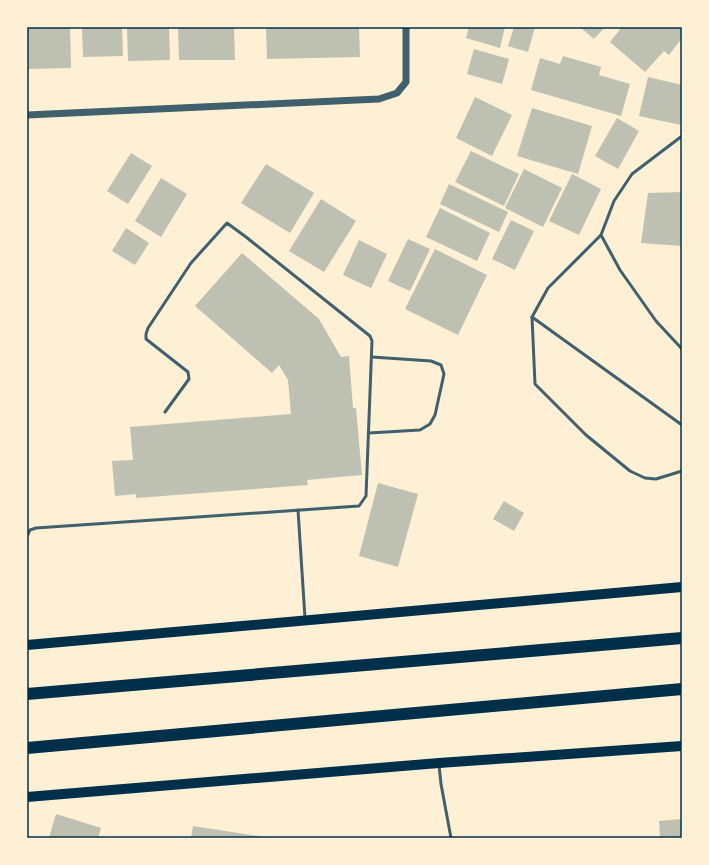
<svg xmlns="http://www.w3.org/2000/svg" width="709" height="865" viewBox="0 0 709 865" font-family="'Roboto Condensed',sans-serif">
<rect width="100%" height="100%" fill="#fdf0d5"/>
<g fill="#bec0b2">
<path d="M27 27H70L71 68 27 69Z"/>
<path d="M82 27H122L123 56 83 57Z"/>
<path d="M127 27H169L170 60 128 61Z"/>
<path d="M178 27H234L235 60H179Z"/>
<path d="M266 27H359L360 57 267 59Z"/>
<path d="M469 27H505L500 48 466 38Z"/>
<path d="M514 27H535L528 52 508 46Z"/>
<path d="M580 27H605L594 39Z"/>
<path d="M622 27H682V38L669 55 664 51 645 72 610 42Z"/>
<path d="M474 49 509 59 502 84 467 74Z"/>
<path d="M563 56 601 67 599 75 630 84 621 116 531 90 540 58 560 64Z"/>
<path d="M648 77 682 85V120L681 125 639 116Z"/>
<path d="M475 97 512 115 492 156 456 138Z"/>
<path d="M532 108 592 126 578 174 517 156Z"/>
<path d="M617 118 639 131 618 169 595 156Z"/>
<path d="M471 151 519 174 504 206 455 182Z"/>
<path d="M131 153 152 166 128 204 107 191Z"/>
<path d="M266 164 314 193 290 233 241 203Z"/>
<path d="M524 169 562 188 543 227 505 208Z"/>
<path d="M572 174 601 189 579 235 549 221Z"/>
<path d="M161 178 187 194 161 237 135 221Z"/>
<path d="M449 184 508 212 499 232 440 204Z"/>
<path d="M682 192V246L641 243 648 193Z"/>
<path d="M321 199 356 221 324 272 289 251Z"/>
<path d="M440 208 490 233 477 261 426 237Z"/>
<path d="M511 220 534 231 515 270 492 259Z"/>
<path d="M126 228 149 243 135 265 112 251Z"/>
<path d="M408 239 430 249 410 291 388 281Z"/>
<path d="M359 240 387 254 371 288 343 275Z"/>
<path d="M435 249 487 275 458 335 405 309Z"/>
<path d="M242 253 319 319 341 357 349 356 353 408H356L362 475 307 480 308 485 136 498V494L115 496 112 461 133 460 130 427 291 414 288 380 279 365 272 373 195 306Z"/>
<path d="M378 483 418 494 398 567 359 556Z"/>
<path d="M504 501 524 513 514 531 493 519Z"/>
<path d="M56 814 101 828 98 838H49Z"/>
<path d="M682 819V838H660L659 821Z"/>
<path d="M193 826 265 837V838H191Z"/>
</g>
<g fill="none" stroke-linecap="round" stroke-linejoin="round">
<g stroke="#3f606c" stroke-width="3">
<path d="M682 136 632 174 614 201 601 235 548 288 532 317 682 425"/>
<path d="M601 235 620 270 656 321 682 349"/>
<path d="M532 317 535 384 586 435 630 471 645 478 656 479 682 471"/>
<path d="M369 433 420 430 430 424 435 415 444 374 441 365 431 361 372 357"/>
<path d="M298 510 305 618"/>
<path d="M27 536 30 530 36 528 359 506 366 496 372 341 370 336 246 237 227 223 191 263 148 328 146 334V339L188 372 189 379 165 412"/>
<path d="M439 765 441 784 451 838"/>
</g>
<path stroke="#3f606c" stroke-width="7" d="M27 115 379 99 397 93 406 82V27"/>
<g stroke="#003049" stroke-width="10">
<path d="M27 645 682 587"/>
<path d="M27 797 439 763 682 746"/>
</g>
<g stroke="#003049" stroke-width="12">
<path d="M27 694 682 638"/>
<path d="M27 748 682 689"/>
</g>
</g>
<rect width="709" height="865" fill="none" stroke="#fdf0d5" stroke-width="56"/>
<rect x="28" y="28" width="653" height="809" fill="none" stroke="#003049" stroke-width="1.5"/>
</svg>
